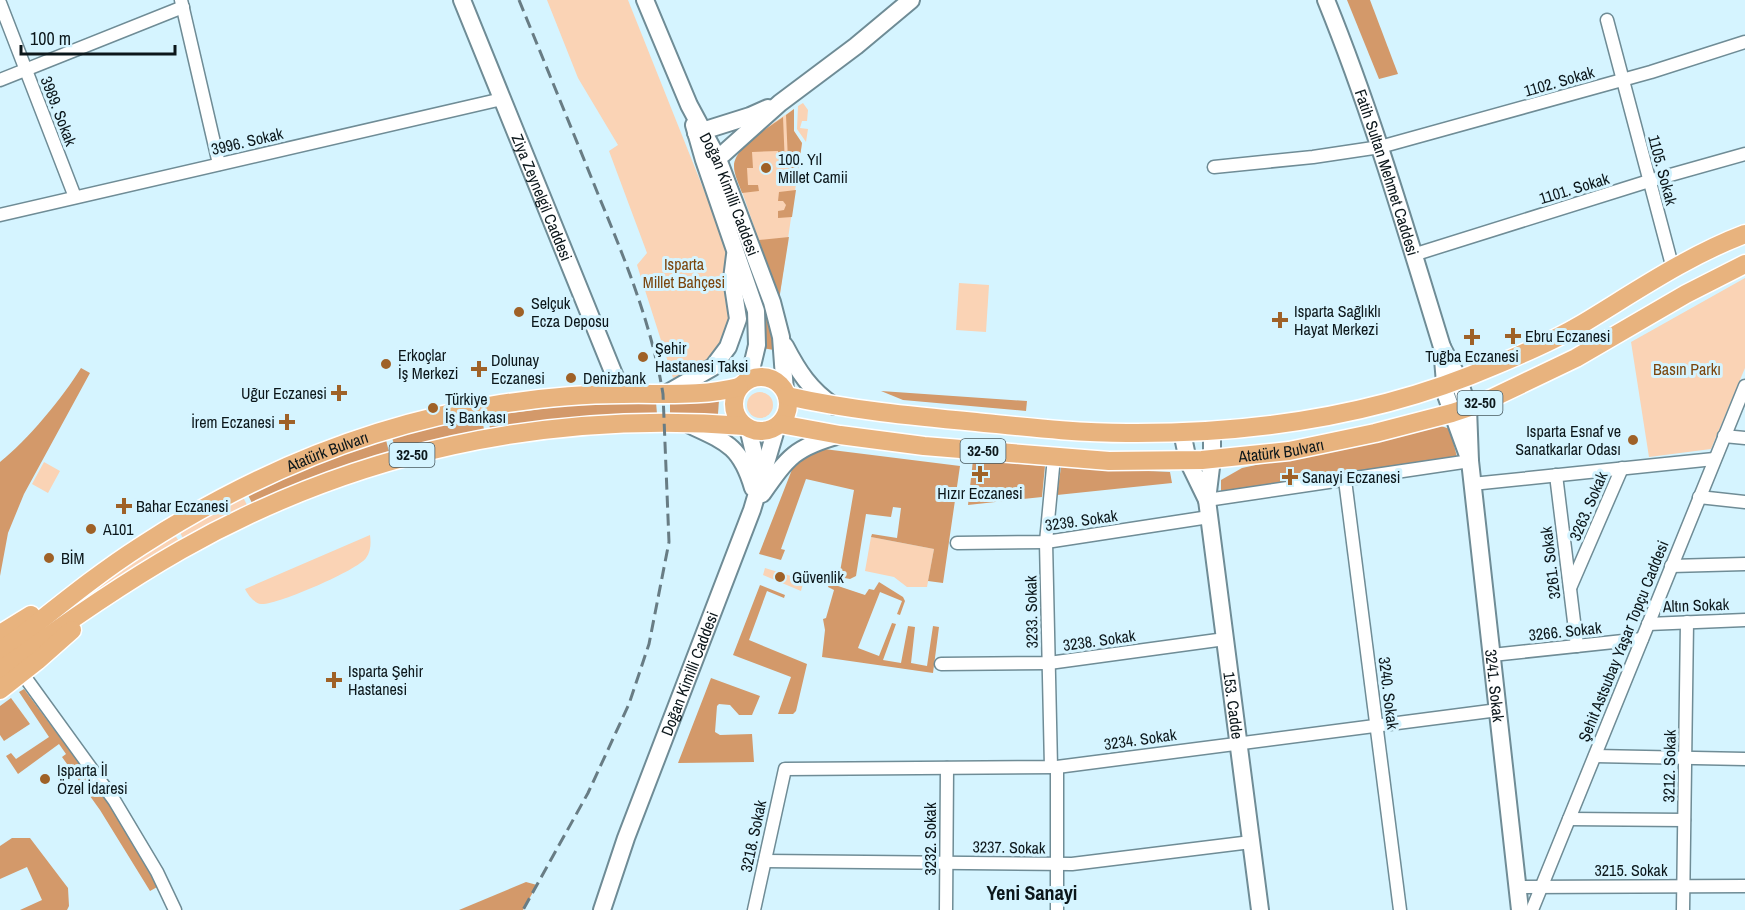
<svg xmlns="http://www.w3.org/2000/svg" width="1745" height="910" viewBox="0 0 1745 910" font-family="'Archivo Narrow',sans-serif">
<rect width="100%" height="100%" fill="#d5f4ff"/>
<g fill="#fad3b5">
<path d="M547 0H628L727 248 734 311 722 351 689 374 673 378 637 265 647 253 609 151 618 145 578 78Z"/>
<path d="M803 103 808 110 807 121H802L800 128 808 129 806 142 797 129 798 106Z"/>
<path d="M794 109V131L802 143 779 300 734 168C736 144 776 122 794 109Z"/>
<path d="M1745 278V368L1711 449 1649 457 1631 342Z"/>
<path d="M959 283 989 285 986 332 956 330Z"/>
<circle cx="760" cy="405" r="13"/>
<path d="M44 462 60 471 48 493 32 484Z"/>
<path d="M243 497 248 507 184 541 180 532Z"/>
<path d="M175 535 180 543 100 591 98 587 121 569Z"/>
<path d="M370 535C371 543 371 551 366 558 358 570 275 606 261 604 254 603 248 595 245 589Z"/>
<path d="M871 537 934 549 927 587H907L894 577 865 571Z"/>
<path d="M765 568 804 580 801 591 763 575Z"/>
</g>
<g fill="#d3996a">
<path d="M1347 0H1370L1398 74 1379 79Z"/>
<path d="M794 109V131L802 143 796 185 789 184 786 115Z"/>
<path d="M783 117 785 166H779L778 151 752 152 753 168H747L748 185H758L759 191 742 193C739 184 734 175 734 166 734 147 770 127 783 117Z"/>
<path d="M712 169 771 315 774 350 762 348Z"/>
<path d="M796 190 792 217 778 218V211L784 210 786 205 783 201H778L779 192Z"/>
<path d="M789 237 779 300 759 240Z"/>
<path d="M81 368 90 373 24 494 8 533 0 576V462C27 441 63 397 81 368Z"/>
<path d="M881 391 1027 401 1026 411 903 400Z"/>
<path d="M719 400 718 414H670V401Z"/>
<path d="M656 402 657 414 565 419 490 429 488 416 564 406Z"/>
<path d="M482 416 484 430 441 438 396 450 392 438 434 426Z"/>
<path d="M1438 425 1450 429 1457 457 1221 494V480L1242 468Z"/>
<path d="M386 440 389 452 316 477 253 505 248 495 331 458Z"/>
<path d="M824 449 960 466 943 583 928 581 934 549 871 537 872 534 897 538 901 508 893 507 891 517 866 514 856 576 850 579 829 575 830 571 840 572 854 490 806 479 781 549 785 550 781 560 759 554 793 467 804 457Z"/>
<path d="M973 460 1045 466 1042 497 968 505Z"/>
<path d="M1061 467 1170 472 1172 483 1057 495Z"/>
<path d="M879 582 903 597 905 601 900 615 897 614 902 601 880 592 858 648 879 656 892 623 896 624 883 660 901 663 908 626 915 627 911 663 927 666 933 626 939 627 933 673 822 657 825 630 823 619 826 618 834 590 828 587 829 583 865 595 869 589 874 590Z"/>
<path d="M760 585 785 595 784 598 767 591 749 640 807 664 796 711 793 714H778L791 677 733 655Z"/>
<path d="M711 678 760 696 752 715H739L730 705 719 704 717 706 715 732 720 735 752 734 754 762 678 763Z"/>
<path d="M24 689 108 802 159 886 150 891 100 810 62 757 66 754 59 744 18 774 6 756 11 753 16 759 49 737 19 692Z"/>
<path d="M11 698 30 724 4 741 0 735V706Z"/>
<path d="M12 838H30L68 888 69 906 67 910H20L42 900 27 867 0 879V846Z"/>
<path d="M526 882 537 885 523 910H459Z"/>
</g>
<g fill="none" stroke-linecap="round" stroke-linejoin="round">
<g stroke="#6f8c96" stroke-width="15">
<g id="street">
<path d="M181 0 219 164"/>
<path d="M0 3 75 197"/>
<path d="M1607 20 1673 269"/>
<path d="M0 80 183 7"/>
<path d="M1214 167 1313 157 1380 147 1651 72 1745 42"/>
<path d="M0 215 502 99"/>
<path d="M1413 255 1649 181 1745 154"/>
<path d="M1724 436 1745 438"/>
<path d="M1556 475 1577 646"/>
<path d="M1345 480 1400 910"/>
<path d="M1472 484 1714 459"/>
<path d="M1699 497 1745 502"/>
<path d="M1207 500 1470 461"/>
<path d="M957 543 1046 542 1209 517"/>
<path d="M1671 566 1745 564"/>
<path d="M1570 588 1622 468"/>
<path d="M1648 624 1745 620"/>
<path d="M1492 655 1642 639"/>
<path d="M941 664 1049 663 1225 639"/>
<path d="M22 673 114 800 157 872 175 910"/>
<path d="M1595 756 1745 759"/>
<path d="M1051 767 1046 542 1054 457"/>
<path d="M1057 767V910"/>
<path d="M1569 819 1684 820"/>
<path d="M765 861 1072 864 1251 842"/>
<path d="M1518 887 1745 886"/>
<path d="M754 910 785 769 1057 767 1498 710"/>
<path d="M946 910 947 768"/>
<path d="M1532 910 1745 386"/>
<path d="M1683 910 1687 622"/>
</g>
</g>
<g stroke="#6f8c96" stroke-width="20">
<g id="secondary">
<path id="s1" d="M462 0 622 394"/>
<path id="s2" d="M645 0 689 105 718 159 772 302 781 337 785 391"/>
<path id="s3" d="M1326 0C1372 113 1406 230 1442 347"/>
<path d="M694 125 704 160 756 311 757 345 752 366 746 380"/>
<path d="M696 133 750 116 768 108"/>
<path d="M709 164 723 154 780 103 856 46 911 0"/>
<path d="M785 346C798 371 810 390 834 406"/>
<path d="M1442 347 1459 380 1468 408 1470 461 1446 395Z"/>
<path d="M666 394 713 367 728 347 738 319 732 279 735 255"/>
<path d="M690 425C727 442 741 447 753 488"/>
<path d="M748 428 754 453V476"/>
<path d="M1182 432 1188 461 1207 500 1212 459V431"/>
<path id="s4" d="M1470 461 1520 910"/>
<path d="M762 494C788 457 795 447 840 435"/>
<path id="s5" d="M1207 500 1260 910"/>
<path id="s6" d="M602 910 626 838 752 510 777 426"/>
</g>
</g>
<g stroke="#fff" stroke-width="21">
<g id="primary">
<circle cx="761" cy="404" r="27"/>
<path d="M787 396C849 410 912 416 976 422 1026 427 1076 433 1127 433 1252 434 1381 415 1496 365 1525 353 1555 340 1582 324 1635 292 1687 256 1745 234"/>
<path id="s7" d="M780 424 840 435 924 446 1109 461 1202 460 1289 451 1375 433 1452 413 1482 403 1576 358 1686 294 1745 264"/>
<path d="M0 634 31 615"/>
<path id="s8" d="M0 652C47 616 91 578 141 546 250 475 372 424 501 404 541 398 582 394 622 394 661 393 701 397 739 387"/>
<path d="M0 671C58 628 118 586 181 550 353 452 548 410 745 426"/>
<path d="M0 690 37 661 72 630"/>
</g>
</g>
<use href="#street" stroke="#fff" stroke-width="12"/>
<use href="#secondary" stroke="#fff" stroke-width="16"/>
<use href="#primary" stroke="#e8b37e" stroke-width="18"/>
<path stroke="#687c84" stroke-width="3" stroke-dasharray="12 6" stroke-linecap="butt" d="M519 0C546 66 573 132 600 199 626 262 652 326 663 394L669 542 649 644 629 704 588 793 523 910"/>
</g>
<g fill="#9f6127" stroke="#d5f4ff" stroke-width="2">
<circle cx="766" cy="168" r="6"/>
<circle cx="519" cy="312" r="6"/>
<path d="M1277 311h6v6h6v6h-6v6h-6v-6h-6v-6h6z"/>
<path d="M1510 327h6v6h6v6h-6v6h-6v-6h-6v-6h6z"/>
<path d="M1469 328h6v6h6v6h-6v6h-6v-6h-6v-6h6z"/>
<circle cx="643" cy="357" r="6"/>
<circle cx="386" cy="364" r="6"/>
<path d="M476 360h6v6h6v6h-6v6h-6v-6h-6v-6h6z"/>
<circle cx="571" cy="378" r="6"/>
<path d="M336 384h6v6h6v6h-6v6h-6v-6h-6v-6h6z"/>
<circle cx="433" cy="408" r="6"/>
<path d="M284 413h6v6h6v6h-6v6h-6v-6h-6v-6h6z"/>
<circle cx="1633" cy="440" r="6"/>
<path d="M977 465h6v6h6v6h-6v6h-6v-6h-6v-6h6z"/>
<path d="M1287 468h6v6h6v6h-6v6h-6v-6h-6v-6h6z"/>
<path d="M121 497h6v6h6v6h-6v6h-6v-6h-6v-6h6z"/>
<circle cx="91" cy="529" r="6"/>
<circle cx="49" cy="558" r="6"/>
<circle cx="780" cy="577" r="6"/>
<path d="M331 671h6v6h6v6h-6v6h-6v-6h-6v-6h6z"/>
<circle cx="45" cy="779" r="6"/>
</g>
<g text-anchor="middle" stroke-width="6" stroke-linejoin="round" paint-order="stroke">
<g fill="#d5f4ff" stroke="#48595f" stroke-width="1.5">
<rect x="1457.5" y="391" width="45" height="24" rx="4.5"/>
<rect x="960.5" y="439" width="45" height="24" rx="4.5"/>
<rect x="389.5" y="443" width="45" height="24" rx="4.5"/>
</g>
<g font-size="15" font-weight="bold" fill="#0c171b">
<text x="1480" y="408">32-50</text>
<text x="983" y="456">32-50</text>
<text x="412" y="460">32-50</text>
</g>
<g font-size="16" fill="#0c171b" stroke="#d5f4ff">
<text transform="translate(1559 81) rotate(-16)" y="6">1102. Sokak</text>
<text transform="translate(59 111) rotate(69)" y="6">3989. Sokak</text>
<text transform="translate(247 141) rotate(-13)" y="6">3996. Sokak</text>
<text transform="translate(1663 170) rotate(75)" y="6">1105. Sokak</text>
<text dy="6" stroke="none"><textPath href="#s3" startOffset="183">Fatih Sultan Mehmet Caddesi</textPath></text>
<text transform="translate(1574 188) rotate(-17)" y="6">1101. Sokak</text>
<text dy="6" stroke="none"><textPath href="#s2" startOffset="212">Doğan Kimilli Caddesi</textPath></text>
<text dy="6" stroke="none"><textPath href="#s1" startOffset="213">Ziya Zeynelgil Caddesi</textPath></text>
<text dy="6" stroke="none"><textPath href="#s7" startOffset="504">Atatürk Bulvarı</textPath></text>
<text dy="6" stroke="none"><textPath href="#s8" startOffset="386">Atatürk Bulvarı</textPath></text>
<text transform="translate(1588 506) rotate(-67)" y="6">3263. Sokak</text>
<text transform="translate(1081 520) rotate(-8)" y="6">3239. Sokak</text>
<text transform="translate(1550 563) rotate(-97)" y="6">3261. Sokak</text>
<text transform="translate(1696 605) rotate(-2)" y="6">Altın Sokak</text>
<text transform="translate(1031 612) rotate(-91)" y="6">3233. Sokak</text>
<text transform="translate(1565 631) rotate(-6)" y="6">3266. Sokak</text>
<text transform="translate(1099 640) rotate(-8)" y="6">3238. Sokak</text>
<text transform="translate(1623 641) rotate(-68)" y="6">Şehit Astsubay Yaşar Topçu Caddesi</text>
<text dy="6" stroke="none"><textPath href="#s6" startOffset="252">Doğan Kimilli Caddesi</textPath></text>
<text dy="6" stroke="none"><textPath href="#s4" startOffset="226">3241. Sokak</textPath></text>
<text transform="translate(1389 693) rotate(83)" y="6">3240. Sokak</text>
<text dy="6" stroke="none"><textPath href="#s5" startOffset="207">153. Cadde</textPath></text>
<text transform="translate(1140 739) rotate(-8)" y="6">3234. Sokak</text>
<text transform="translate(1669 766) rotate(-89)" y="6">3212. Sokak</text>
<text transform="translate(753 836) rotate(-78)" y="6">3218. Sokak</text>
<text transform="translate(930 839) rotate(-90)" y="6">3232. Sokak</text>
<text transform="translate(1009 847) rotate(1)" y="6">3237. Sokak</text>
<text x="1631" y="876">3215. Sokak</text>
</g>
<g font-size="16" fill="#0c171b" stroke="#d5f4ff" text-anchor="start">
<text x="778" y="165">100. Yıl<tspan x="778" dy="18">Millet Camii</tspan></text>
<text x="531" y="309">Selçuk<tspan x="531" dy="18">Ecza Deposu</tspan></text>
<text x="1294" y="317">Isparta Sağlıklı<tspan x="1294" dy="18">Hayat Merkezi</tspan></text>
<text x="1525" y="342">Ebru Eczanesi</text>
<text x="655" y="354">Şehir<tspan x="655" dy="18">Hastanesi Taksi</tspan></text>
<text x="398" y="361">Erkoçlar<tspan x="398" dy="18">İş Merkezi</tspan></text>
<text x="1472" y="362" text-anchor="middle">Tuğba Eczanesi</text>
<text x="491" y="366">Dolunay<tspan x="491" dy="18">Eczanesi</tspan></text>
<text x="583" y="384">Denizbank</text>
<text x="327" y="399" text-anchor="end">Uğur Eczanesi</text>
<text x="445" y="405">Türkiye<tspan x="445" dy="18">İş Bankası</tspan></text>
<text x="275" y="428" text-anchor="end">İrem Eczanesi</text>
<text x="1621" y="437" text-anchor="end">Isparta Esnaf ve<tspan x="1621" dy="18">Sanatkarlar Odası</tspan></text>
<text x="1302" y="483">Sanayi Eczanesi</text>
<text x="980" y="499" text-anchor="middle">Hızır Eczanesi</text>
<text x="136" y="512">Bahar Eczanesi</text>
<text x="103" y="535">A101</text>
<text x="61" y="564">BİM</text>
<text x="792" y="583">Güvenlik</text>
<text x="348" y="677">Isparta Şehir<tspan x="348" dy="18">Hastanesi</tspan></text>
<text x="57" y="776">Isparta İl<tspan x="57" dy="18">Özel İdaresi</tspan></text>
</g>
<g font-size="16" fill="#7b450d" stroke="#d5f4ff">
<text x="684" y="270">Isparta<tspan x="684" dy="18">Millet Bahçesi</tspan></text>
<text x="1687" y="375">Basın Parkı</text>
</g>
<g font-size="20" font-weight="bold" fill="#0c171b" stroke="#d5f4ff">
<text x="1032" y="900">Yeni Sanayi</text>
</g>
</g>
<path d="M21 45v9h154v-9" fill="none" stroke="#0c171b" stroke-width="3"/>
<text x="30" y="45" font-size="18" fill="#0c171b" stroke="#d5f4ff" stroke-width="4.5" paint-order="stroke">100 m</text>
</svg>
